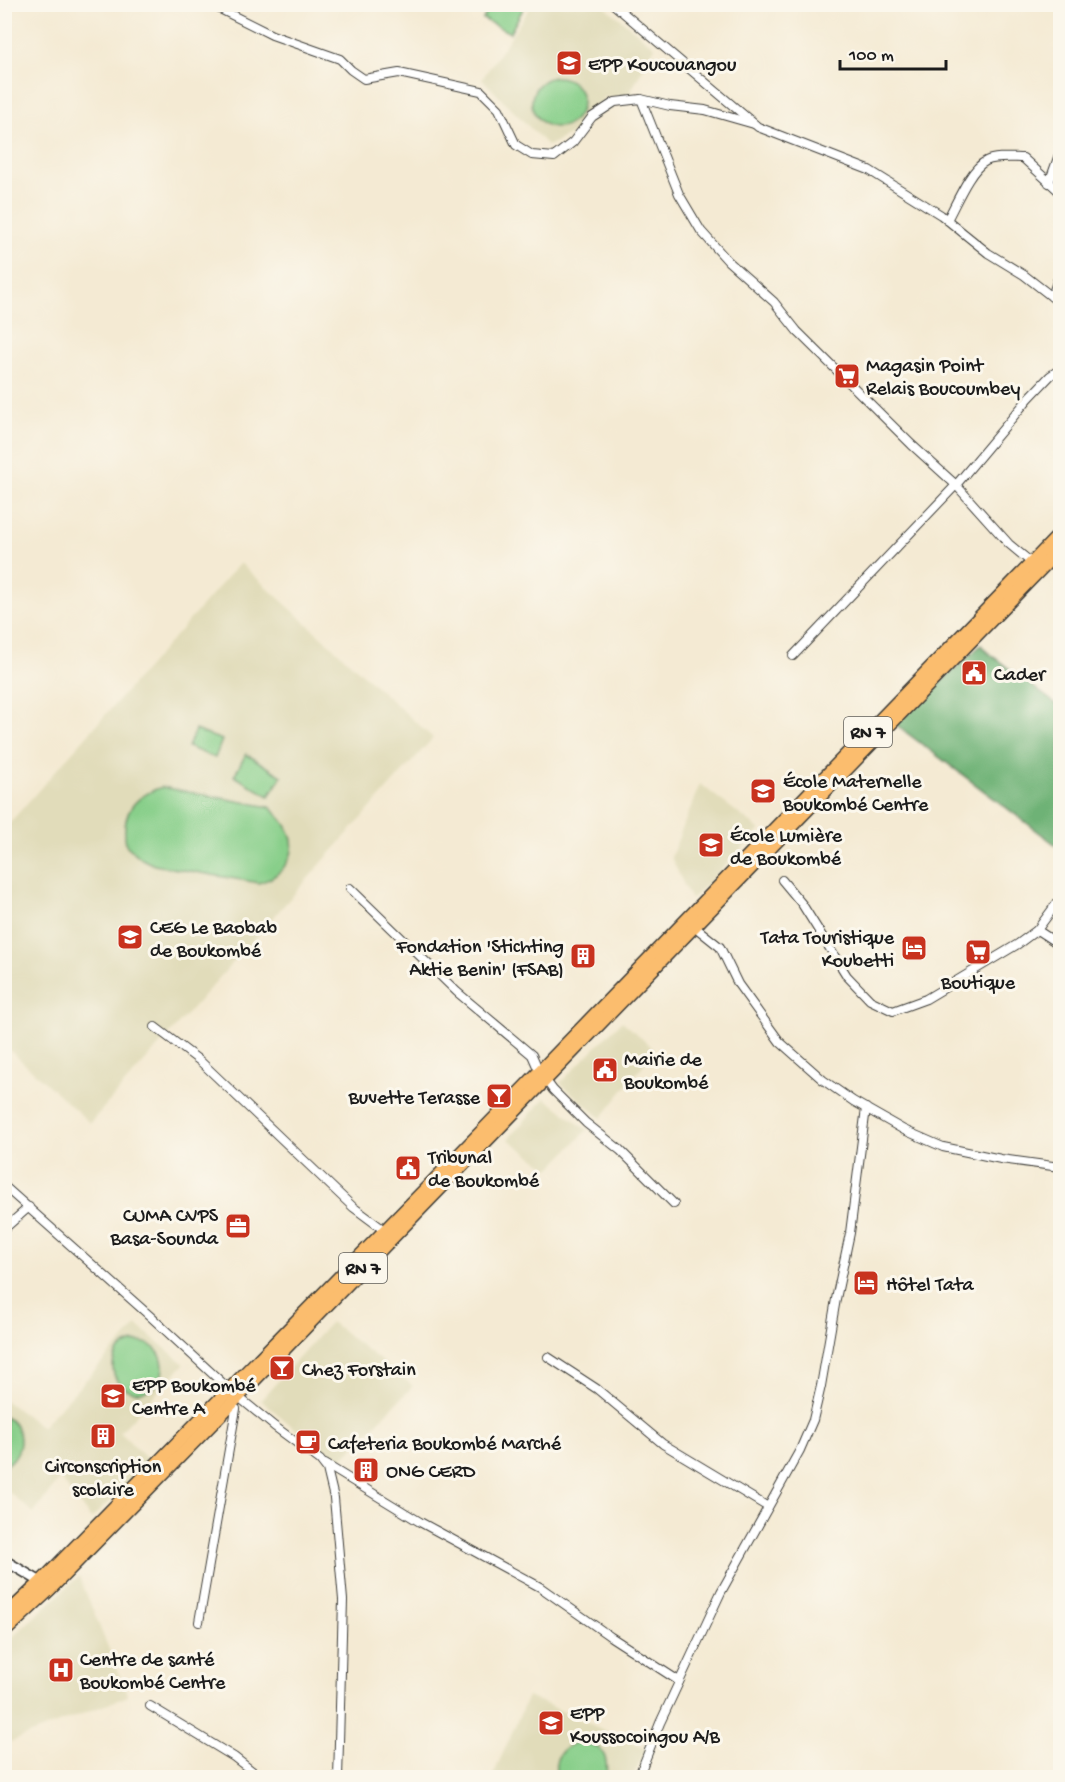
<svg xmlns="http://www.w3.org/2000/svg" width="1065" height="1782" viewBox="0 0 1065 1782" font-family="'Gochi Hand',sans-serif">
<rect width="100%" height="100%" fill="#fbf7ec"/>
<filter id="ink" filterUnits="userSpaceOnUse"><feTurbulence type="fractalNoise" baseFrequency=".0167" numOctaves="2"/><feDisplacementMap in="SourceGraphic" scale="12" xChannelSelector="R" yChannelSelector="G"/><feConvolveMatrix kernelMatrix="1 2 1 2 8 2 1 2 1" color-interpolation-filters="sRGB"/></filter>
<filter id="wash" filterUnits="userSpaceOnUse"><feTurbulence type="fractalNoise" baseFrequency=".008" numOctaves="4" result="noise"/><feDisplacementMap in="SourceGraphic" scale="24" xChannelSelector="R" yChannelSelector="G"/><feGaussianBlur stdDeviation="1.35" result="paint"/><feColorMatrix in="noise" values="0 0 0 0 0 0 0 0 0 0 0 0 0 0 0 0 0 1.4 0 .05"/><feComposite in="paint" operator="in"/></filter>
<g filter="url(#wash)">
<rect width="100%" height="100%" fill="#f4ead3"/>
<g fill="#e1dcba">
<path d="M532 5H603L655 47 629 94 604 98 576 131 548 146 482 79Z"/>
<path d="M240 563 433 738 90 1123 5 1046V828Z"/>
<path d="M700 784 760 830 691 900 671 857Z"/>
<path d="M622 1021 655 1050 601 1118 560 1083Z"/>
<path d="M545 1098 587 1130 550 1169 508 1139Z"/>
<path d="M331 1322 413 1386 337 1464 261 1400Z"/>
<path d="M137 1325 184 1364 120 1432 150 1462 91 1519 60 1478 34 1513 5 1489 4 1400 42 1427Z"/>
<path d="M79 1576 128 1696 5 1744V1644Z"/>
<path d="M528 1696 646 1749 633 1777 492 1778Z"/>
</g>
<g fill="#88cf8a" stroke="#527653" stroke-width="1.5">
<path d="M491 5H520L524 7 510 33 483 19Z"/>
<circle cx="557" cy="102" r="25"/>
<path d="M195 730 222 740 215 758 188 747Z"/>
<path d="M246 754 282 776 269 796 234 776Z"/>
<path d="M162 787 270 807C277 814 284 820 288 829 301 853 283 876 259 883L154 865 142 859 126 845C121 814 132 797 162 787Z"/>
<circle cx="138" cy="1367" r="25"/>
<path d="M5 1417C26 1428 24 1454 5 1466Z"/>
<path d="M579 1742C602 1744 609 1755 606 1777H557C552 1759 561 1747 579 1742Z"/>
</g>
<path fill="#6eb276" stroke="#456749" stroke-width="1.5" d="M981 645 986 651 1060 707V848L895 724Z"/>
</g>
<g filter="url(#ink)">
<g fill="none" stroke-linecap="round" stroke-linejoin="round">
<g stroke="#3c3b37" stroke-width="10">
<g id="minor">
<path d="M210 4 272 35 340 59 351 70 364 79 399 73 481 91 499 109 516 145 532 155 554 157 573 142 592 117 615 102 641 99 670 106 705 110 754 124"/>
<path d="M613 4 758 127 869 170 941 215 988 253 1024 275 1060 303"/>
<path d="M641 99 679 194 701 231 728 261 774 302 797 331 912 445 956 485 1009 544 1032 563"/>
<path d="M1049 183 1060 152"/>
<path d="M947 220C956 204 970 169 986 161 996 156 1012 158 1023 158L1060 192"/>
<path d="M1052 297 1060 272"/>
<path d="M793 656 956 485 1029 398 1050 376 1060 369"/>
<path d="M782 880 802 904 847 976 870 1000 893 1011 926 999 1018 944 1037 930 1060 899"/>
<path d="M350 888 457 992 532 1055 539 1071 553 1090 586 1123 620 1150 674 1204"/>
<path d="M695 927 720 947 738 984 780 1042 823 1080 853 1101 904 1130 943 1147 1001 1159 1060 1167"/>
<path d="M1037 930 1060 945"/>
<path d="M155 1027 200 1061 353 1207 384 1230"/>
<path d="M4 1186 150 1316 230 1390 274 1426 320 1460 327 1469 334 1498 343 1600 338 1778"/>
<path d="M4 1229 29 1207"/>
<path d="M548 1357 597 1389 663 1444 768 1507"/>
<path d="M325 1464 420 1522 540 1587 611 1637 679 1681"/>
<path d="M199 1622 236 1409"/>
<path d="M150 1706 234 1757 261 1778"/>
<path d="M638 1778 660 1723 721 1592 800 1450 813 1420 821 1386 836 1299 850 1233 866 1108"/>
</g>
</g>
<g stroke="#3c3b37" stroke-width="12">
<path id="tertiary" d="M4 1560 41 1582"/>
</g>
<g stroke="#3c3b37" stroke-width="15">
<g id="primary">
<path d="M4 1617 41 1582 454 1160 1060 534"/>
<path d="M4 1632 50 1589 238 1397 1060 549"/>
</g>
</g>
<use href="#minor" stroke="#fff" stroke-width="8"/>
<use href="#tertiary" stroke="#fff" stroke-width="9"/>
<use href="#primary" stroke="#fbbd6e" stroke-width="12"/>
</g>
</g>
<defs>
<g id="school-square" transform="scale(1.35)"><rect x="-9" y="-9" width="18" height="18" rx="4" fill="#c8321e" stroke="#fbf7ec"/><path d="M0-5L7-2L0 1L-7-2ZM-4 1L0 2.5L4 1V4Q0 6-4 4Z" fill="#fff"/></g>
<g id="supermarket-square" transform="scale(1.35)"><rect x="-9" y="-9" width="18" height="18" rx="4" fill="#c8321e" stroke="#fbf7ec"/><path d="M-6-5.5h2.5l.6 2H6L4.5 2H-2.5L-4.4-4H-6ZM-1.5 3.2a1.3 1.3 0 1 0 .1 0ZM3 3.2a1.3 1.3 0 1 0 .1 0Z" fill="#fff"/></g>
<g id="civic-square" transform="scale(1.35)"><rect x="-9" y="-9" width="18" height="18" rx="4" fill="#c8321e" stroke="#fbf7ec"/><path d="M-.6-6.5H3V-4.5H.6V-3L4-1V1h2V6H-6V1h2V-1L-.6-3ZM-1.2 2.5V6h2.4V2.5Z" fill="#fff"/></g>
<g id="hotel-square" transform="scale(1.35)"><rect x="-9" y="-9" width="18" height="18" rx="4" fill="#c8321e" stroke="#fbf7ec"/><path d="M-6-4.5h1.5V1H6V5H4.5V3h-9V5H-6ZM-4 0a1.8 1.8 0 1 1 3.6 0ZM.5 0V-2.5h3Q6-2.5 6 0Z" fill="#fff"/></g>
<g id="building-square" transform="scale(1.35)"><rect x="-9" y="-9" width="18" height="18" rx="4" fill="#c8321e" stroke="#fbf7ec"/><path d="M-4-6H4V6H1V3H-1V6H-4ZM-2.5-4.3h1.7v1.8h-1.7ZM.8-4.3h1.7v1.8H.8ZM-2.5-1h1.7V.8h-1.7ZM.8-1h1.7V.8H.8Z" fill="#fff"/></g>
<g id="bar-square" transform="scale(1.35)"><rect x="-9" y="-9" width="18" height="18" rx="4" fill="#c8321e" stroke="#fbf7ec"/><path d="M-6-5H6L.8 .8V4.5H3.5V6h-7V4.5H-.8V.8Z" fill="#fff"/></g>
<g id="office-square" transform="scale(1.35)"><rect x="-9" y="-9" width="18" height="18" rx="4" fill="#c8321e" stroke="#fbf7ec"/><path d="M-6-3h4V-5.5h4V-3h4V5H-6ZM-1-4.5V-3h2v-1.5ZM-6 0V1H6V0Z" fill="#fff"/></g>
<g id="cafe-square" transform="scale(1.35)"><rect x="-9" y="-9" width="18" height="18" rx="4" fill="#c8321e" stroke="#fbf7ec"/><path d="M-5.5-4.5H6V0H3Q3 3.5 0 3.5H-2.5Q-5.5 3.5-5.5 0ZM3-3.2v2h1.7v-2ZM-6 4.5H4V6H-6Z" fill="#fff"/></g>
<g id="hospital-square" transform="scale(1.35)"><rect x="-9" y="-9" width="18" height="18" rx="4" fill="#c8321e" stroke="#fbf7ec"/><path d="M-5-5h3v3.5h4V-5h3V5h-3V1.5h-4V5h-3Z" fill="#fff"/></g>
</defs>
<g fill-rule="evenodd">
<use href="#school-square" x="569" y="63"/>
<use href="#supermarket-square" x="847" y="376"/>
<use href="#civic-square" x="974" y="673"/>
<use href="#school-square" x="763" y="791"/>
<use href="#school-square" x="711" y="845"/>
<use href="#school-square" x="130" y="937"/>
<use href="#hotel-square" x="914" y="948"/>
<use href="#supermarket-square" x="978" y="952"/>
<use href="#building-square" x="583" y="956"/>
<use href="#civic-square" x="605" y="1070"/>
<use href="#bar-square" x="499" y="1096"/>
<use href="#civic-square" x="408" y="1168"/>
<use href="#office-square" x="238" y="1226"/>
<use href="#hotel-square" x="866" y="1283"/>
<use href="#bar-square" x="282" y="1368"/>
<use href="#school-square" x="113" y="1396"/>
<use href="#building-square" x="103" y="1436"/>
<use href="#cafe-square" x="308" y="1442"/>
<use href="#building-square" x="366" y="1470"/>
<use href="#hospital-square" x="61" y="1670"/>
<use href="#school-square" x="551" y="1723"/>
</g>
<g text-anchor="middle" stroke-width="6" stroke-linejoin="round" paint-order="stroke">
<g fill="#fbf7ec" stroke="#5f5e5a" stroke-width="1.5">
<rect x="844" y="717" width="48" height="30" rx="4.5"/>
<rect x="339" y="1253" width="48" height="30" rx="4.5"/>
</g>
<g font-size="18" font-weight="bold" fill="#1c1c1c">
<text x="868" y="738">RN 7</text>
<text x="363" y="1274">RN 7</text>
</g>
<g font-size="20" fill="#1c1c1c" stroke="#fbf7ec" text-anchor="start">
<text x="588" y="70">EPP Koucouangou</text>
<text x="866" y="371">Magasin Point<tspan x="866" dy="23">Relais Boucoumbey</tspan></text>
<text x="994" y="680">Cader</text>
<text x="783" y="787">École Maternelle<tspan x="783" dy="23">Boukombé Centre</tspan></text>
<text x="730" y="841">École Lumière<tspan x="730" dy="23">de Boukombé</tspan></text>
<text x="150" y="933">CEG Le Baobab<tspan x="150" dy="23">de Boukombé</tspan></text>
<text x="894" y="943" text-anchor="end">Tata Touristique<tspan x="894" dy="23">Koubetti</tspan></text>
<text x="564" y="952" text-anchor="end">Fondation 'Stichting<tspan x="564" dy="23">Aktie Benin' (FSAB)</tspan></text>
<text x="978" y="988" text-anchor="middle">Boutique</text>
<text x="624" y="1065">Mairie de<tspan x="624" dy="23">Boukombé</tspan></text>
<text x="480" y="1103" text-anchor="end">Buvette Terasse</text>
<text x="428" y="1163">Tribunal<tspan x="428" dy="23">de Boukombé</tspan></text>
<text x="218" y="1221" text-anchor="end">CUMA CVPS<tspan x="218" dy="23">Basa-Sounda</tspan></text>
<text x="886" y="1290">Hôtel Tata</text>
<text x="302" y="1375">Chez Forstain</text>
<text x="132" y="1391">EPP Boukombé<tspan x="132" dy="23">Centre A</tspan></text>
<text x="328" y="1449">Cafeteria Boukombé Marché</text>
<text x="103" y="1472" text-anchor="middle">Circonscription<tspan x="103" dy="23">scolaire</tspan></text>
<text x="386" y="1477">ONG CERD</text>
<text x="80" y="1665">Centre de santé<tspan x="80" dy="23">Boukombé Centre</tspan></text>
<text x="570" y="1719">EPP<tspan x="570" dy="23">Koussocoingou A/B</tspan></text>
</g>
</g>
<rect width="1065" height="1782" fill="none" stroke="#fbf7ec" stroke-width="24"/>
<path d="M840 60v9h106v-9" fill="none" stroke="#1c1c1c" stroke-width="3"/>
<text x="849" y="60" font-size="18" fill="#1c1c1c" stroke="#fbf7ec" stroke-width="4.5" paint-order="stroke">100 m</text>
</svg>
